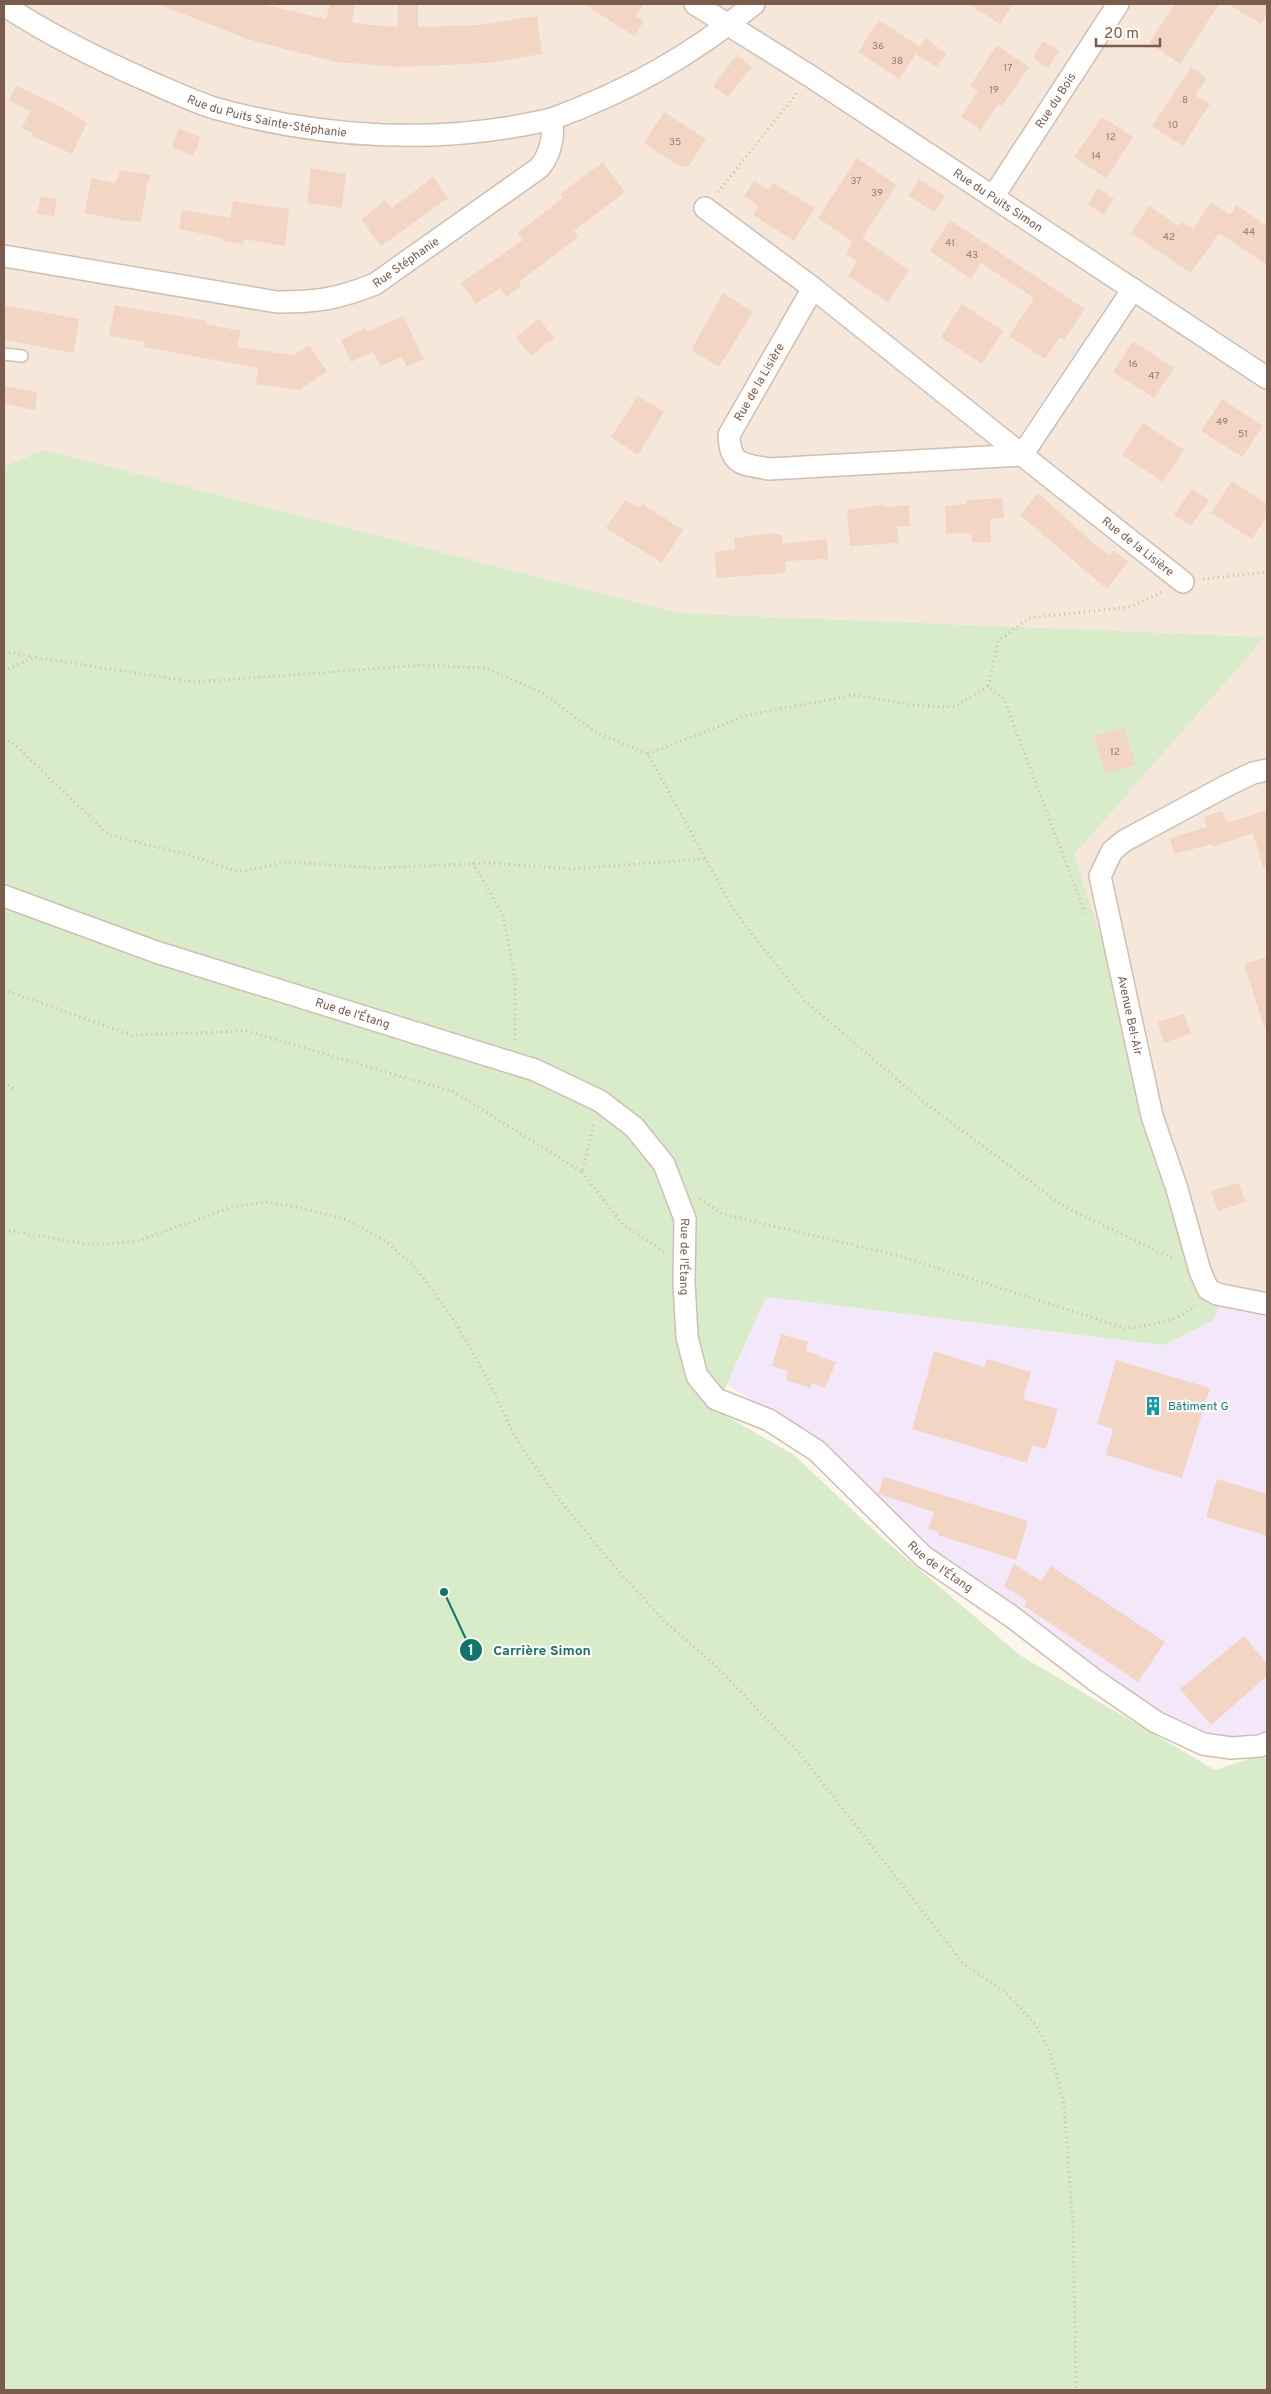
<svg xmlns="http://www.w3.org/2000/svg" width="1271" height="2394" viewBox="0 0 1271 2394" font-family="Overpass,sans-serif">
<rect width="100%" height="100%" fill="#fdf6ec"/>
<path fill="#f5e8da" d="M4 4H1267V1310L1221 1301 1074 855 1264 637 678 613 44 450 4 466Z"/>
<path fill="#f3e8fa" d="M766 1297 1164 1345 1221 1301 1267 1310V1733L1253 1739 1219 1740 1156 1709 924 1543 869 1493 837 1454 728 1385Z"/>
<path fill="#d8ecc9" d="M44 450 678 613 1265 637 1074 855 1221 1301 1213 1320 1164 1345 766 1297 716 1410 794 1455 880 1536 1021 1656 1215 1770 1267 1753V2390H4V466Z"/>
<g fill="#f3d5c3">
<path d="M158 4H261L326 19 330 4H355L352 23 397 27 398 4H418V27L479 25 537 16 542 54 487 63 444 65 399 67 337 62 250 40Z"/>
<path d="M584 4H644L636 16 644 21 634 36Z"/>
<path d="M968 4H1013L1000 24Z"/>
<path d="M1175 4H1219L1180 64 1149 43Z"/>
<path d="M1228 4H1267V14L1261 24Z"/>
<path d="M879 20 920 47 926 38 946 54 936 67 916 54 919 50 899 79 858 52Z"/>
<path d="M1043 41 1059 51 1048 68 1033 58Z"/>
<path d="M997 45 1029 67 1002 106 998 104 981 130 961 117 978 91 970 86Z"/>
<path d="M737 55 752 67 728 97 713 86Z"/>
<path d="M1191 67 1207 78 1195 95 1210 104 1183 146 1152 126Z"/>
<path d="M17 86 63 108 87 123 72 154 32 136V133L22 128 30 111 8 100Z"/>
<path d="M664 112 706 139 688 167 677 165 644 143Z"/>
<path d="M1102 117 1133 137 1106 178 1074 157Z"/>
<path d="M179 128 200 137 194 156 172 147Z"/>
<path d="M857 158 897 185 862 238 909 270 888 302 848 276 857 261 846 254 853 242 818 218Z"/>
<path d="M603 162 625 192 574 231 578 237 519 282 521 286 506 297 500 288 476 304 461 283 523 240 517 233 563 198 560 194Z"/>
<path d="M311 168 346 174 342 208 307 203Z"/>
<path d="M121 170 151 175 145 188H147L141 222 131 220V222L85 213 91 178 115 183Z"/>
<path d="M433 177 448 198 381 246 361 220 385 200 392 208Z"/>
<path d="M919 179 945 196 934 212 909 196Z"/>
<path d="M754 181 769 190 773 183 815 208 794 241 753 215 759 206 744 196Z"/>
<path d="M1098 188 1114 199 1104 215 1088 204Z"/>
<path d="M41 196 57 199 54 216 37 214Z"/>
<path d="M233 201 289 209 285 246 244 239 243 244 222 241 223 238 179 229 182 210 230 218Z"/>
<path d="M1211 202 1230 215 1236 205 1267 226V265L1219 233 1191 273 1131 233 1149 206 1179 226 1182 222 1193 229Z"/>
<path d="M950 220 1085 309 1064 340 1060 337 1045 359 1009 336 1034 298 981 263 971 279 930 251Z"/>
<path d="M723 293 753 312 719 367 691 350Z"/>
<path d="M962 304 1003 331 982 364 941 337Z"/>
<path d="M4 305 79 319 74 353 4 340Z"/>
<path d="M115 305 206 321V324L241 331 237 347 294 355 309 345 327 371 300 390 256 384 258 368 144 347 145 342 109 336Z"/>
<path d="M403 316 424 359 407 367 401 357 381 366 373 352 351 362 341 340 365 328 367 332Z"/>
<path d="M539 319 554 338 531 356 516 337Z"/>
<path d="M1133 341 1174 368 1154 398 1113 372Z"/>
<path d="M4 386 37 392 35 410 4 404Z"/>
<path d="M638 396 664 412 638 455 611 437Z"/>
<path d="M1222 399 1263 426 1242 457 1201 431Z"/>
<path d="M1143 423 1184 450 1163 482 1122 455Z"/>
<path d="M1232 481 1267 504V516L1252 539 1211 513Z"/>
<path d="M1192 489 1209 500 1191 526 1174 515Z"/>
<path d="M1038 493 1093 543 1110 555 1113 550 1128 562 1107 589 1020 515Z"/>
<path d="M1002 498 1004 518 990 519 991 542 972 543 971 533 946 534 945 506 966 504V500Z"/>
<path d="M625 500 640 508 642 504 683 530 662 563 606 528Z"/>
<path d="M884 504 885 507 909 505 910 526H897L899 543 850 546 847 510Z"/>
<path d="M772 533 782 535 783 544 827 539 828 559 785 561 786 572 774 574 716 578 715 552 735 549 734 538Z"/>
<path d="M1124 728 1136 765 1105 774 1094 736Z"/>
<path d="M1267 810V867H1263L1253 833 1213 847 1212 844 1174 854 1170 838 1207 827 1204 817 1222 811 1227 823Z"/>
<path d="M1267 957V1026L1264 1027 1244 964Z"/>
<path d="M1184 1014 1191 1034 1164 1043 1158 1022Z"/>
<path d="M1239 1183 1245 1202 1218 1211 1211 1191Z"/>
<path d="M781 1334 808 1342 806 1351 819 1355V1357L836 1362 825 1388 812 1383 810 1388 786 1380 788 1371 772 1366Z"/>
<path d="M934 1351 984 1367 987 1359 1031 1372 1023 1399 1058 1409 1046 1449 1032 1445 1027 1463 912 1429Z"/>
<path d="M1116 1360 1210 1388 1182 1478 1106 1455 1113 1429 1097 1424Z"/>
<path d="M884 1477 1028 1521 1016 1560 938 1535 939 1532 928 1529 934 1512 878 1494Z"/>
<path d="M1217 1479 1267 1494V1536L1206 1517Z"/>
<path d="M1014 1564 1041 1581 1051 1566 1165 1642 1138 1682 1024 1606 1027 1601 1004 1586Z"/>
<path d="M1244 1636 1267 1664V1676L1211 1725 1180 1689Z"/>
</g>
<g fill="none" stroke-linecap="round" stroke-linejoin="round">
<g stroke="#d1beb0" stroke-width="14">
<path id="lane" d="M4 354 22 356"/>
</g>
<g stroke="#d1beb0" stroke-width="24">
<g id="street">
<path id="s1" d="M695 4 810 76 1267 378"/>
<path id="s2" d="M4 5C49 35 98 59 148 81 169 90 192 101 214 108 324 139 441 145 552 119"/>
<path id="s3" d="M993 197 1118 4"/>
<path d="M705 208 813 288"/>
<path id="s4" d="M4 256 277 302C317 302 338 299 375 284L539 168C551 154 554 137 552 119 628 91 691 56 754 4"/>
<path id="s5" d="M1133 289 1022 455 813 288 729 435C730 466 743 464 769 469L1022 455 1183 582"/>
<path id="s6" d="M1267 770 1253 773 1226 786 1124 841 1112 851 1100 876 1152 1116 1177 1189 1200 1271 1208 1289 1217 1294 1267 1304"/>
<path id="s7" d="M4 896 156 952 535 1070 600 1101 634 1127 664 1164 685 1219 684 1283 687 1337 697 1376 716 1399 769 1420 817 1451 924 1557 1011 1616 1096 1681 1156 1722 1203 1744 1231 1748 1260 1746 1267 1743"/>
</g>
</g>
<g stroke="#d9b8a5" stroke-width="3" stroke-dasharray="1 4" stroke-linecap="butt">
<path d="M718 192 797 93"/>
<path d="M1203 579 1267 572"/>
<path d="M4 651 33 657"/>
<path d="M4 671 34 657 193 682 425 665 486 668 544 694 597 733 648 754 735 912 805 1001 925 1103 1063 1206 1174 1259"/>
<path d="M988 686 998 641 1029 618 1130 607 1162 592"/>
<path d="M4 738 15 745 109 835 189 855 238 872 286 862 378 868 489 863 568 869 705 859"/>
<path d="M648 754 748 715 854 695 914 705 954 707 988 686 1004 699 1085 913"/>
<path d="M473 863 503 915 515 979V1041"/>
<path d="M4 990 131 1035 247 1031 454 1092 582 1172 594 1123"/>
<path d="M4 1082 15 1090"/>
<path d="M582 1172 623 1225 665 1252"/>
<path d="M700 1199 723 1214 903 1257 1125 1328C1145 1327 1181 1321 1195 1305"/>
<path d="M4 1230 94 1245 138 1241 232 1207 268 1202 302 1208 347 1220 386 1241 417 1269 454 1320 486 1376 515 1437 550 1488 609 1560 665 1622 714 1664 800 1754 963 1963 1006 1993 1036 2025 1050 2052 1064 2103 1073 2225 1076 2390"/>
</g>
<use href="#lane" stroke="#fff" stroke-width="11"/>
<use href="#street" stroke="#fff" stroke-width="21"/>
</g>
<defs>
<g id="building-bare" transform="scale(1.5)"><path d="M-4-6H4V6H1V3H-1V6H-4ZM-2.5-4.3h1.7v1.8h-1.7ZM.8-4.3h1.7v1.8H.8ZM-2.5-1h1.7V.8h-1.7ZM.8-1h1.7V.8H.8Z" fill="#0f9aa8" stroke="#fffaf3" stroke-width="2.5" paint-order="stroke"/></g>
</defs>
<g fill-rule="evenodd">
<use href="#building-bare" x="1153" y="1406"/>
</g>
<g text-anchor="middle" stroke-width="4.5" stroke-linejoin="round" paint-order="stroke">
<g font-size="10" fill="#987a6a">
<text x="878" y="49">36</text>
<text x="897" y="64">38</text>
<text x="1008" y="71">17</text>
<text x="994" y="93">19</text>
<text x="1185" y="103">8</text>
<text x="1173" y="128">10</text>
<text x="1111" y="140">12</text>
<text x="675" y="145">35</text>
<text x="1096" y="159">14</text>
<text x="856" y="184">37</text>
<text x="877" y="196">39</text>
<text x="1249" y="235">44</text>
<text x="1169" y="240">42</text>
<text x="950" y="246">41</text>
<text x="972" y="258">43</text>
<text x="1133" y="367">16</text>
<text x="1154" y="379">47</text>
<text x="1222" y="425">49</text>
<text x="1243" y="437">51</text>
<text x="1115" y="755">12</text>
</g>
<g font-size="12" fill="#7a5c4d" stroke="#fffaf3">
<text dy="4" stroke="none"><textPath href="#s3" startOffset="115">Rue du Bois</textPath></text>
<text dy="4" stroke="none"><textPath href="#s2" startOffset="288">Rue du Puits Sainte-Stéphanie</textPath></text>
<text dy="4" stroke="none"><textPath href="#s1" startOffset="361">Rue du Puits Simon</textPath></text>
<text dy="4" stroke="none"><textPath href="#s4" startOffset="415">Rue Stéphanie</textPath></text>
<text transform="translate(759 382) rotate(-60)" y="4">Rue de la Lisière</text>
<text dy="4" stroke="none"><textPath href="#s5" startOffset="1098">Rue de la Lisière</textPath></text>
<text dy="4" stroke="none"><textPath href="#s7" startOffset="368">Rue de l'Étang</textPath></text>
<text dy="4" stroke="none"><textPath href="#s6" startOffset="346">Avenue Bel-Air</textPath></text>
<text dy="4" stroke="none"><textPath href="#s7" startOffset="818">Rue de l'Étang</textPath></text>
<text dy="4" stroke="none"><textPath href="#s7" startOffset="1252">Rue de l'Étang</textPath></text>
</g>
<g font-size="12" fill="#0d838f" stroke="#fffaf3" text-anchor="start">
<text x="1168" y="1410">Bâtiment G</text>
</g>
</g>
<path fill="none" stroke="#0f766e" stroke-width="2" d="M444 1592L471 1650"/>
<g fill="#0f766e" stroke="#fffaf3" stroke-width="2">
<circle cx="444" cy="1592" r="5"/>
<circle cx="471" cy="1650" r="12"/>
</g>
<g font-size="15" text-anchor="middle" font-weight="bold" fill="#fff">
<text x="471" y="1655">1</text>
</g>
<g font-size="14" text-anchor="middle" font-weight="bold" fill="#0f766e" stroke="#fffaf3" stroke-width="4.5" stroke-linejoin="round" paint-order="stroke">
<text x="542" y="1655">Carrière Simon</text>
</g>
<rect width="1271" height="2394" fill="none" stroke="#7a5c4d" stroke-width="10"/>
<path d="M1096 38v8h64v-8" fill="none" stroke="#7a5c4d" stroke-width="2.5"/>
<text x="1104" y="38" font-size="15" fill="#7a5c4d" stroke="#fffaf3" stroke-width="4" paint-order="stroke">20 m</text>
</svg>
